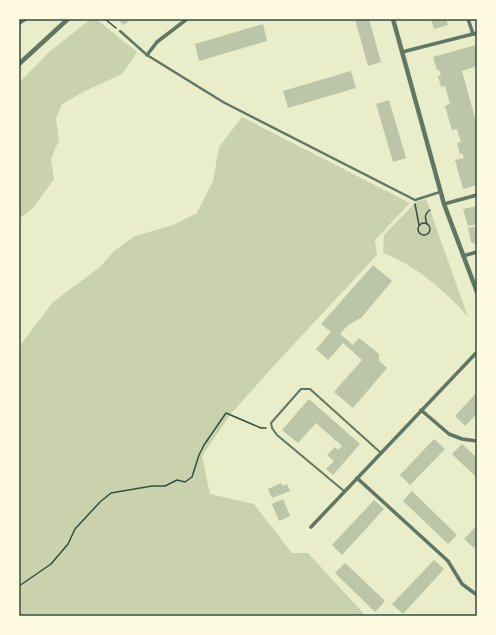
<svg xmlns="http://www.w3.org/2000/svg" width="496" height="635" viewBox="0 0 496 635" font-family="Commissioner,sans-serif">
<rect width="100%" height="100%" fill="#e9edc9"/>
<g fill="#cad2ad">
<path d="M91 19H96L137 52 122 74 83 92 62 104 56 118 59 140 51 159 54 179 33 208 19 219V83L50 51Z"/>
<path d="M242 117 410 203 375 240 377 255 279 360 230 415 202 456 210 494 254 504 292 553H308L366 616H19V347L53 302 100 267 114 251 135 236 173 225 197 213 213 181 219 147Z"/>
<path d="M426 199 430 210 468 317C446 291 415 265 383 253L384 235 416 202Z"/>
</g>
<g fill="#bcc5a7">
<path d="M118 19H132L123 25Z"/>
<path d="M355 19H369L381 62 368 66Z"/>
<path d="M431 19H446L448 25 434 29Z"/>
<path d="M263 24 267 41 199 61 195 44Z"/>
<path d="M476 45 477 66 462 71 477 125V185L463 189 455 160 464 158 462 153 460 154 457 143 461 142 457 129 452 130 445 106 450 104 445 86 441 87 438 76 441 75 439 70H437L433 57Z"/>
<path d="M351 71 356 88 288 108 283 91Z"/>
<path d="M389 100 406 158 393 162 376 104Z"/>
<path d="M477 206V224L468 226 463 209Z"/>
<path d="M477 226V245L471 242 468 228Z"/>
<path d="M373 265 392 281 361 318 348 325 340 334 353 345 359 338 379 354V361L387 368 353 408 334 392 362 360 343 343 328 360 316 349 331 332 321 324Z"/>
<path d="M477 392V414L465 426 455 416Z"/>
<path d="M309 399 360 444 333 475 326 469 334 461 327 455 335 447 338 450 342 446 316 423 298 443 282 430Z"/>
<path d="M434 439 445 449 410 485 400 475Z"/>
<path d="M462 444 477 458V478L452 454Z"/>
<path d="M281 483 283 486 287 484 290 491 272 498 268 489Z"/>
<path d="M412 491 457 535 448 544 403 501Z"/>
<path d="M283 499 290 516 279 521 272 504Z"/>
<path d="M374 500 384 509 342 555 332 545Z"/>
<path d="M477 525V545L474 548 464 539Z"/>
<path d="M434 560 444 569 403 614 392 604Z"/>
<path d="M345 563 385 601 375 612 335 573Z"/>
</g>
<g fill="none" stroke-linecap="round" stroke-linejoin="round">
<g stroke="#344e41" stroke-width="1.5">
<path d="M105 19 116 28"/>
<path d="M415 204 419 225"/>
<circle cx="424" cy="229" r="6"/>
<path d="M427 224C425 218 424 214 430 210"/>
<path d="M19 586 51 564 68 544 75 529 100 502 111 493 152 486H165L177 480 185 482 192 477 199 455 204 445 226 413 261 428H266"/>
</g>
<path stroke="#617663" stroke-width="2" d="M344 491 277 435 272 428 271 423 301 389H310L381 453"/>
<path stroke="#617663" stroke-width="2.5" d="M120 31 147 55 223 102 415 200 440 192"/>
<g stroke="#617663" stroke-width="3.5">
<path d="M468 19 473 34"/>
<path d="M402 52 477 33"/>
<path d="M147 55 157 42 187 19"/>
<path d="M444 204 477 195"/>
<path d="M463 256 477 252"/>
<path d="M421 410 449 434 462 439 477 441"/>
<path d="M357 478 448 561 462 584 477 595"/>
<path d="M311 527 477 352"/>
</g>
<g stroke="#617663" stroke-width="4.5">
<path d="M393 19 444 204 477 292"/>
<path d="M19 23 25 19"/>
<path d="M19 64 68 19"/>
</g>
</g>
<rect width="496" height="635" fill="none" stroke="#fefae0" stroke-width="40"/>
<rect x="20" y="20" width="456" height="595" fill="none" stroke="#344e41" stroke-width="1.5"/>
</svg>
